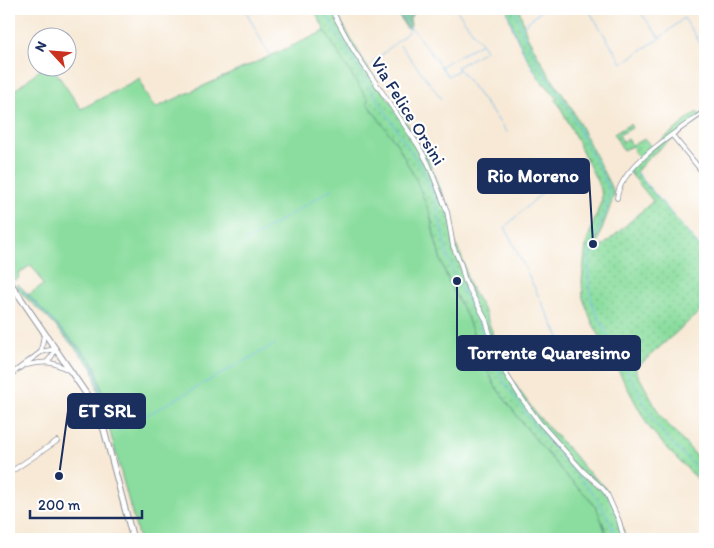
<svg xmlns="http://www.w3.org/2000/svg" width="714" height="548" viewBox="0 0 714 548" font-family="Itim,sans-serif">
<defs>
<pattern id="grass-dots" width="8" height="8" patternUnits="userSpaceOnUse" patternTransform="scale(1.25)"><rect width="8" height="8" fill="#8add9e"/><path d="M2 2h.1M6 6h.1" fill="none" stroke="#76be8a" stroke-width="1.8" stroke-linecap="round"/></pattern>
<pattern id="forest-crowns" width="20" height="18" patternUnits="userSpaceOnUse" patternTransform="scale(1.25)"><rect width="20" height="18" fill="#6fbc85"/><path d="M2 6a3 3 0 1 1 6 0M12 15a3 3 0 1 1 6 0" fill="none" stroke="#5a9970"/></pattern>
</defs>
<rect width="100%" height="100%" fill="#fff"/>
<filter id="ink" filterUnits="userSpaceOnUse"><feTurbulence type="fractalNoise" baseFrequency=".02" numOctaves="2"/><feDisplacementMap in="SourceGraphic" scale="10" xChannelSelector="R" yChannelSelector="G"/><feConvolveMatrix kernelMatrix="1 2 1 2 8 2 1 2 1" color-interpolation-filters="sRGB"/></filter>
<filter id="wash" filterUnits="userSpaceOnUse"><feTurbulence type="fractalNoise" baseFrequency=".0096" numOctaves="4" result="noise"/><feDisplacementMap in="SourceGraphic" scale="20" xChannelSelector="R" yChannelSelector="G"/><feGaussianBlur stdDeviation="1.12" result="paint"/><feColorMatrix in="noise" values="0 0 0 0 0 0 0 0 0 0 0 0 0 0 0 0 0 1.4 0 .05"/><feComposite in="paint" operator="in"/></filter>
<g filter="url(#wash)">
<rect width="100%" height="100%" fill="#f7e9d5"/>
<g fill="url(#grass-dots)" stroke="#52867e">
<path d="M314 9H334L363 60 380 87 401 114 426 154 450 212 454 241 462 258 469 285 485 312 498 348 511 379 537 415 573 454 585 469 603 485 614 504 626 539H608L605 528 588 497 567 477 523 424 495 386 484 363 467 317 450 285 441 261 434 235 430 214 367 103 368 100 332 45Z"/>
<path d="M507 9H519L527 36 549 75 570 105 614 193C610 212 598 233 596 252L653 201 628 170 639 159 632 146 623 150 614 134 630 124 632 128 619 135 623 142 628 139 632 145 645 139 652 148 697 112 700 115 705 111V115C682 132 654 149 636 172L705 253V307L635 369 661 417 705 465V486L669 451 648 426 592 322 583 298 582 281 586 244 602 199 601 189 560 106 555 100 557 98 545 84H543C528 60 513 37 507 9Z"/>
<path d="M18 284 92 361 96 368 110 424 106 422 105 406H101L93 368 48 318 22 294 16 286Z"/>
</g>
<path fill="url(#forest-crowns)" stroke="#457672" d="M405 9H416L410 18 411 25 410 28H406L398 14Z"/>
<path fill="#8add9e" stroke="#52867e" d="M325 31 344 63 368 100 367 103 397 144 417 182 430 214 434 235 441 261 450 285 467 317 484 363 495 386 523 424 567 477 588 497 598 511 608 539H139L109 428V420L96 368 92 361 28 295 43 285 39 276 31 265 18 274 19 277 16 281 9 269V95L42 68H53L81 109 140 78 144 91 155 108Z"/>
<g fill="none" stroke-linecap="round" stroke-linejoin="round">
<g stroke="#79bcee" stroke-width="1">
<path d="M245 9 269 55"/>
<path d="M324 9 333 27 364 78 422 169 435 199 447 254 457 281 475 315 503 380 534 426 594 494 607 515 613 529 615 539"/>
<path d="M456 9 486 50"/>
<path d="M507 9C515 37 527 60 543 84"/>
<path d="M514 9 526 41 542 70 568 108 608 187C610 205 602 219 596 235 587 259 586 287 595 311L654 421 671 443 705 476"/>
<path d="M588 9 622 63 660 38 684 18 705 51"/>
<path d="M638 9 659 37"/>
<path d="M523 26 543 9"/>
<path d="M410 28 414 31 448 76 459 70 457 67 485 51"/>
<path d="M400 45 441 98"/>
<path d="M371 64 407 33 410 28 402 16 410 9"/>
<path d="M441 66 480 44"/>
<path d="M460 70 507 132"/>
<path d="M636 172 705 253"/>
<path d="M244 243 332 189"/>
<path d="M9 272 14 281"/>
<path d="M17 285 48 316 93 365 97 378 104 411"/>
<path d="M539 297 505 227 567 170"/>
<path d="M540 299 569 357"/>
<path d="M118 431 275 344"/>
</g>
</g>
</g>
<g filter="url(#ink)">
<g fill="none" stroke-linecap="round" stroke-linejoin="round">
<g stroke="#898c9a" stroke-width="5.5">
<g id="minor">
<path d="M331 9 354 51 418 145 428 163 447 211 453 246 461 265 465 281 486 320 493 345 506 374 520 396 539 422 583 471 602 488 607 494 619 521 624 539"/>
<path d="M672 135 705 175"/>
<path d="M617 198C620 165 680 130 705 111"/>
<path d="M41 352 55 349 52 356 47 362"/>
<path d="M27 365C45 361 53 361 70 371"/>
<path d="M9 376 41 352 44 334"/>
<path d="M9 473 57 441"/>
</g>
</g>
<g stroke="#898c9a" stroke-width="7">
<path id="secondary" d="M9 281 89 398 104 430 133 539"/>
</g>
<use href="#minor" stroke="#fff" stroke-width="4"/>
<use href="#secondary" stroke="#fff" stroke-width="5"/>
</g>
</g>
<g text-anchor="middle" stroke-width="4.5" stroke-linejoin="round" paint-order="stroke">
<g font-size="18" fill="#1b2f5e" stroke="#fff">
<text transform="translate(408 111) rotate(58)" y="6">Via Felice Orsini</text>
</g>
</g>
<path fill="none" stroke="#1b2f5e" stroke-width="2" d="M593 244L589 176M457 281L457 353M59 476L68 411"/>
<g fill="#1b2f5e" stroke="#fff" stroke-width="2">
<circle cx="593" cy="244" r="5"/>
<circle cx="457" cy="281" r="5"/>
<circle cx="59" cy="476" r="5"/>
</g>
<g fill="#1b2f5e" stroke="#1b2f5e" stroke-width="2">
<rect x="478" y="159" width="111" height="34" rx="5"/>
<rect x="457" y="336" width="183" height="34" rx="5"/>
<rect x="68" y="394" width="77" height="34" rx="5"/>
</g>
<g font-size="19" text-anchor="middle" font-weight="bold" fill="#fff">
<text x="533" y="182">Rio Moreno</text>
<text x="549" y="359">Torrente Quaresimo</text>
<text x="107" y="417">ET SRL</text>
</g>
<rect width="714" height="548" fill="none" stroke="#fff" stroke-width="30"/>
<g transform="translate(52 52) rotate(296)"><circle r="24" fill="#ffffff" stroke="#a4acbf"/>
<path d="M0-4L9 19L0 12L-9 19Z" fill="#c8321e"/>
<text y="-8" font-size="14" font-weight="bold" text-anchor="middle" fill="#1b2f5e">N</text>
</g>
<path d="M30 510v8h112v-8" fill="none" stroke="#1b2f5e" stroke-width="2.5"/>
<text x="38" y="510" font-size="15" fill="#1b2f5e" stroke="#ffffff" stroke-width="4" paint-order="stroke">200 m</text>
</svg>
